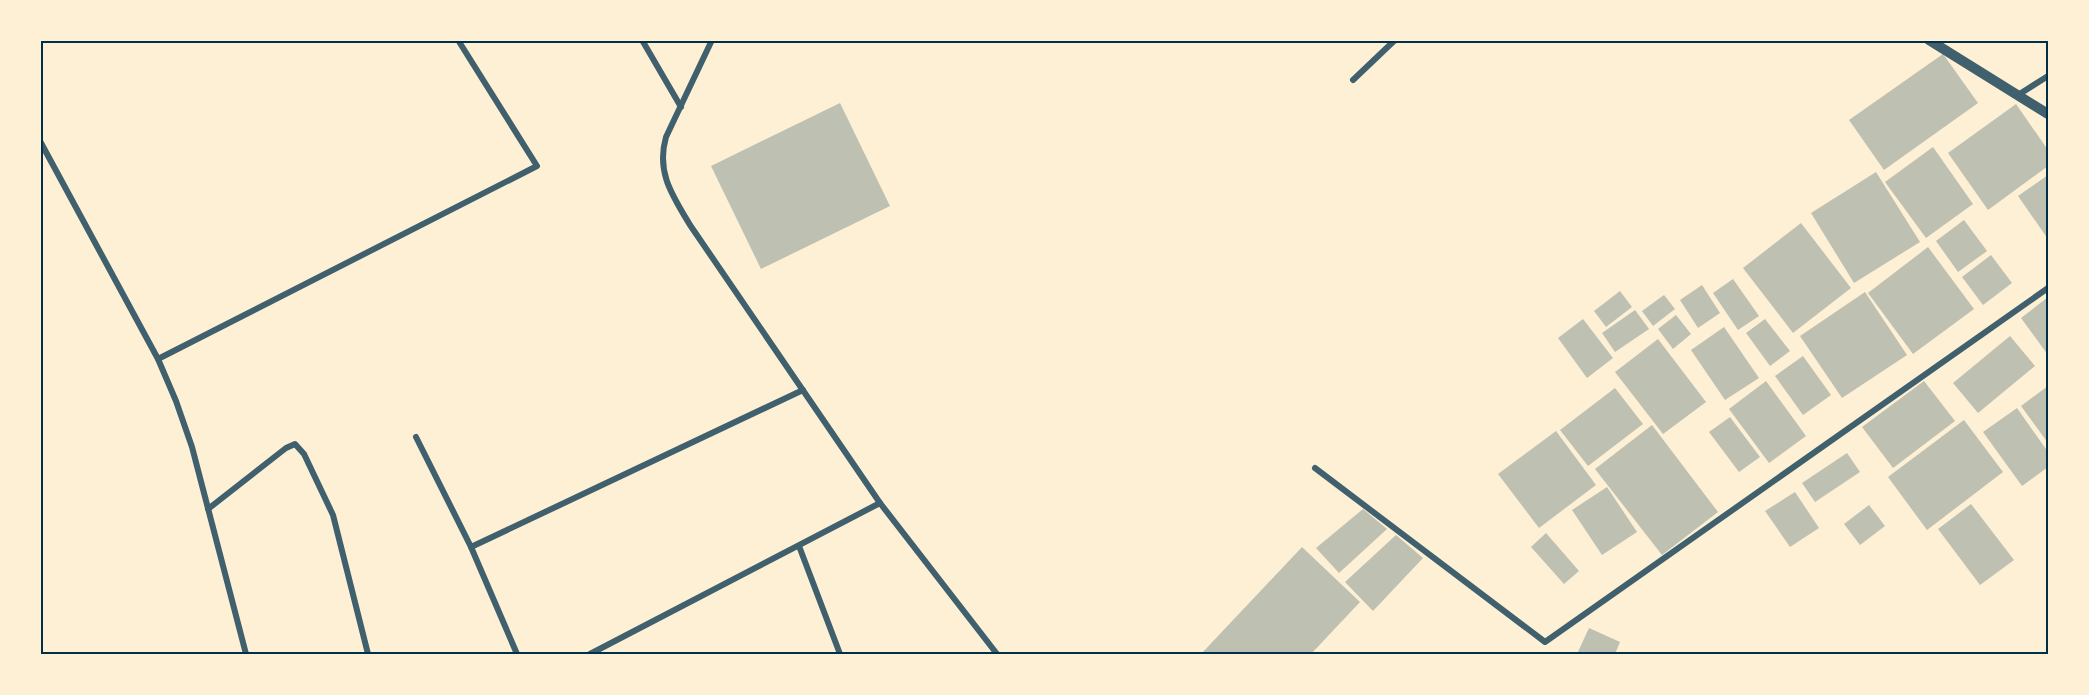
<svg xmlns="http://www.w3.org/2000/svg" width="2089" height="695" viewBox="0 0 2089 695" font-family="'Archivo Narrow',sans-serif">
<rect width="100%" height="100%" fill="#fdf0d5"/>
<g fill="#bec0b2">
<path d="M1943 54 1978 103 1884 170 1849 120Z"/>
<path d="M840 103 890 206 761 269 711 166Z"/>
<path d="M2016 104 2048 150V166L1988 210 1948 153Z"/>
<path d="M1933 147 1973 204 1926 238 1885 182Z"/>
<path d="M1876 172 1920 242 1854 283 1811 213Z"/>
<path d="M2048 175V239L2018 196Z"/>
<path d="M1964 220 1987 251 1958 272 1936 241Z"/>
<path d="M1801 223 1851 288 1793 333 1743 268Z"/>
<path d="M1928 247 1974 309 1913 354 1868 293Z"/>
<path d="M1991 255 2012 283 1983 305 1962 277Z"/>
<path d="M1733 279 1759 316 1738 330 1713 293Z"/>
<path d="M1702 285 1720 313 1698 328 1680 300Z"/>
<path d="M1620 291 1632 307 1606 327 1594 311Z"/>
<path d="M1865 292 1907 355 1842 398 1800 336Z"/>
<path d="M1664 295 1675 309 1653 326 1642 311Z"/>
<path d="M2048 297V355L2021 318Z"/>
<path d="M1635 310 1649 329 1615 352 1602 333Z"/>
<path d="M1676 315 1691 334 1673 349 1658 329Z"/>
<path d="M1583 319 1613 358 1587 378 1558 338Z"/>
<path d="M1765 319 1790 351 1770 366 1746 333Z"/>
<path d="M1724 327 1759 378 1725 400 1691 350Z"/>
<path d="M2010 336 2035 366 1978 413 1953 383Z"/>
<path d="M1658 339 1706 402 1663 434 1615 372Z"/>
<path d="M1803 356 1831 395 1803 415 1775 376Z"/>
<path d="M1766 381 1806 436 1769 463 1729 409Z"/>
<path d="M1924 381 1955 421 1893 468 1862 427Z"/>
<path d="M2048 386V443L2021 406Z"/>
<path d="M1615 388 1643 424 1588 466 1560 430Z"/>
<path d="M2017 408 2048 452V467L2022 486 1983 432Z"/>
<path d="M1730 417 1760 457 1739 472 1709 432Z"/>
<path d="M1964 420 2003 472 1927 530 1888 477Z"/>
<path d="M1652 425 1718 512 1662 555 1595 469Z"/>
<path d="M1556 431 1596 485 1539 528 1498 474Z"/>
<path d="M1847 453 1860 472 1815 502 1802 483Z"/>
<path d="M1607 487 1637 532 1602 555 1572 510Z"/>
<path d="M1795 492 1819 528 1790 547 1765 511Z"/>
<path d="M1971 504 2014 560 1980 585 1938 529Z"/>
<path d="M1869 505 1885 526 1860 545 1844 524Z"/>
<path d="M1363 509 1387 529 1339 573 1316 548Z"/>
<path d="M1546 533 1579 571 1564 584 1531 547Z"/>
<path d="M1396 535 1423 558 1373 611 1345 582Z"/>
<path d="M1302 547 1360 602 1311 654H1201Z"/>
<path d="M1589 628 1620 642 1615 654H1577Z"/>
</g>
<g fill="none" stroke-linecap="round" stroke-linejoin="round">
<g stroke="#3f606c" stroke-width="6">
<path d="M642 40 681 107"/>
<path d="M712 40 666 137C656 172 672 195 690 225L880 503 997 654"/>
<path d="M1353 80 1395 40"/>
<path d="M2018 95 2048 76"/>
<path d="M40 141 158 359 176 401 192 447 246 654"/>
<path d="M158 359 537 166 458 40"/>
<path d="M416 437 471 547 517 654"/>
<path d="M1315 468 1545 642 2048 288"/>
<path d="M208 509 286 448 295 444 304 454 333 515 368 654"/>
<path d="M799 546 840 654"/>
<path d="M471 547 803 390"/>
<path d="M590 654 880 503"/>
</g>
<path stroke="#3f606c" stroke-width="10" d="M1929 40 2048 114"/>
</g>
<rect width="2089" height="695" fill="none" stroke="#fdf0d5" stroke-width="84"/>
<rect x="42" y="42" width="2005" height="611" fill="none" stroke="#003049" stroke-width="2"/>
</svg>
